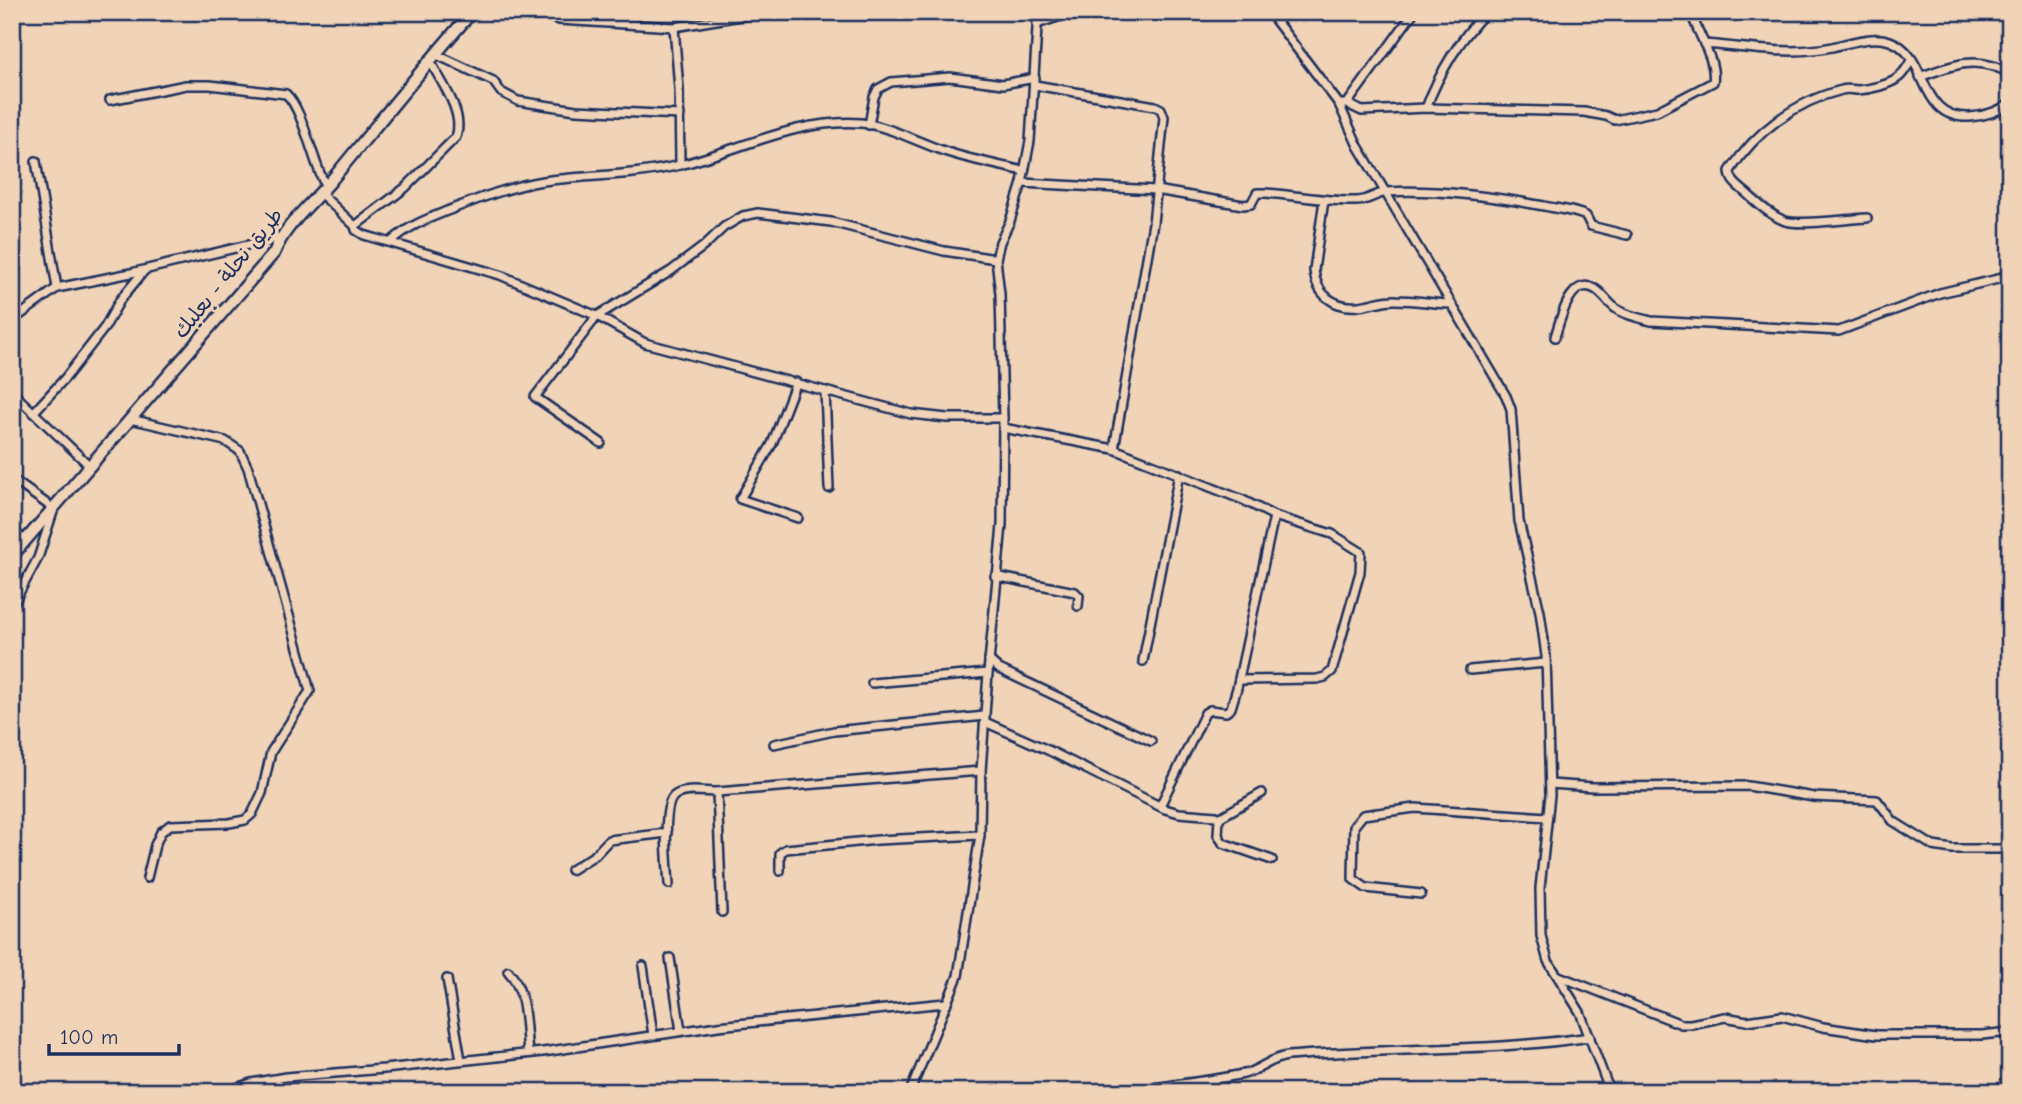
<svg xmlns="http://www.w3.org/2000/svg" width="2022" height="1104" viewBox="0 0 2022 1104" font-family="'Comic Neue','Playpen Sans Arabic',sans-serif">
<rect width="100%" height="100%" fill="#f1d4b7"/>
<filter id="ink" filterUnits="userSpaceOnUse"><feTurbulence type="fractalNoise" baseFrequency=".0143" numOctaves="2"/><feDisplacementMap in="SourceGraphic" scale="14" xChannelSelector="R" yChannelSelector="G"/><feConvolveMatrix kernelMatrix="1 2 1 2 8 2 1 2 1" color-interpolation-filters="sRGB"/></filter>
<g filter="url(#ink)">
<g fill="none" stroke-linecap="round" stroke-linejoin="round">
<g stroke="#1b2f5e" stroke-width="12">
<g id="minor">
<path d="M536 12 559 20 674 27 765 12"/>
<path d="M1269 12 1339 104 1358 146 1506 396 1511 409 1519 521 1540 612 1546 656 1550 795 1540 888 1541 936 1548 961 1580 1012 1610 1092"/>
<path d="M1037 24 1072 12"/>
<path d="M674 27 679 89 680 165"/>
<path d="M1704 44C1746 47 1790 56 1832 47 1850 43 1872 35 1890 41 1931 56 1916 119 1970 117 1985 116 1998 112 2010 103"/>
<path d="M435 54 493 81 501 92 518 101 576 110 680 115"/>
<path d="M1920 77C1951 65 1979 54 2010 74"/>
<path d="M1035 85 1155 106 1161 109 1164 117 1153 223 1114 449"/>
<path d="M110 100 186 85H210L286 94C303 109 313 163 326 187"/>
<path d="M1339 104H1347L1362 111 1426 108 1584 112 1606 116 1615 120 1657 111 1713 82C1717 60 1697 34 1691 12"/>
<path d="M1347 104 1414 12"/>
<path d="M1426 108C1440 71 1459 40 1486 12"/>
<path d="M869 125 874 97 878 89 891 82 950 77 1003 84 1035 78"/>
<path d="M36 161 57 288"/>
<path d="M1022 183 1156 190 1243 205 1251 204 1257 193H1265C1296 195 1326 202 1357 201 1368 201 1377 193 1387 192 1437 189 1495 197 1544 206 1558 209 1573 210 1586 216L1591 226 1627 235"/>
<path d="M320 193 355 226 356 230 364 235 500 275 597 316 645 343 911 414 947 418H1003"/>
<path d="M1324 200 1314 270C1316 294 1333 308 1358 306 1371 305 1383 299 1396 300 1414 300 1432 303 1450 304"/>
<path d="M1867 218C1847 219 1802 226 1785 221 1771 216 1756 202 1745 192 1738 186 1730 181 1730 171 1755 132 1796 101 1842 90 1847 88 1852 90 1858 90 1870 89 1890 85 1899 77 1904 73 1908 65 1912 60"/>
<path d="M355 226 405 188 456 137C465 113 441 82 430 61"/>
<path d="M392 241C408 226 427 219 447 211 478 199 511 186 543 181 589 175 635 176 680 165 739 150 800 118 861 123 890 126 919 143 947 152 972 160 998 165 1024 171"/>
<path d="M12 321 57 288 131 273 281 237"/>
<path d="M1555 337C1560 321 1570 275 1595 289 1605 295 1609 306 1620 311 1629 316 1640 318 1651 321L1839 331 1940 293 1998 279 2010 272"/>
<path d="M796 382 772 444 740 499 798 518"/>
<path d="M825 391 829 488"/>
<path d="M12 392 90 466"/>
<path d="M34 412 66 377 105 327 120 300 144 271"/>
<path d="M130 419 225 441 240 451 248 468 310 691 271 752 262 793 252 814 245 820 229 823 170 825 161 832 155 845 147 878"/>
<path d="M1003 428 1114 449 1243 500 1274 516 1332 534 1361 552 1360 572 1332 671 1325 677 1317 679 1239 680"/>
<path d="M601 443 535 397 597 316 671 271 704 246 724 227 743 216 758 213 831 222 944 251 996 259"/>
<path d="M12 479 54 509 38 558 12 606"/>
<path d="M12 531 25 540"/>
<path d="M995 576 1075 592 1079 596 1078 606"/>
<path d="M989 660 999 669 1151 741"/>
<path d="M1143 661 1179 474"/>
<path d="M1470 670 1546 663"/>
<path d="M872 683 988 673"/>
<path d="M985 722 1050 751 1165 809 1179 813 1216 816 1219 818 1218 835 1223 843 1272 860"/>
<path d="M774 744 834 731 985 716"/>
<path d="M1550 784 1593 787 1748 786 1814 797 1877 800 1893 821 1933 846 1952 849H2010"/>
<path d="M717 792 722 912"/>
<path d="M1160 806 1205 713 1210 710 1226 712 1231 708 1237 688 1274 516"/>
<path d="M1219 818 1262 793"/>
<path d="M571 870 595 855 609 840 667 833"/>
<path d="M780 871V853L786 849 878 840 980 835"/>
<path d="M669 884C668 867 661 807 674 796 683 788 705 792 717 792L981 771"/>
<path d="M1421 894 1366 888 1353 879 1354 826 1363 815 1415 808 1547 817"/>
<path d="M670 958 681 1031"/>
<path d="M643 966 653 1035"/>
<path d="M508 971C527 991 525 1027 528 1053"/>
<path d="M1559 976 1681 1024H1691L1725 1017 1747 1021 1782 1016 1823 1027 1876 1035H1982L2010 1032"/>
<path d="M447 979 461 1060"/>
<path d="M225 1092 251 1083 286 1077 384 1069 543 1052 718 1026 945 1003"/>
<path d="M910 1092 958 976 980 835 981 771 988 673 1002 525 1003 418 1000 294 996 259 1000 242 1010 221 1022 183 1030 141 1038 12"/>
<path d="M1123 1092C1163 1086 1204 1082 1244 1074 1261 1070 1270 1058 1288 1056 1388 1047 1491 1052 1590 1037"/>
</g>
</g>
<g stroke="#1b2f5e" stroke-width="15">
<path id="tertiary" d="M12 556 274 253C285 225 310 205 330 182 377 125 423 67 472 12"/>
</g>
<use href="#minor" stroke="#f1d4b7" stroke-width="7"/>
<use href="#tertiary" stroke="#f1d4b7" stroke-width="10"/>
</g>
</g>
<g text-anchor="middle" stroke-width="7" stroke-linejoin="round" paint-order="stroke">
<g font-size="21" fill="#1b2f5e" stroke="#f1d4b7">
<text transform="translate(228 273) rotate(-51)" y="7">طريق نحلة - بعلبك</text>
</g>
</g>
<rect width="2022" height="1104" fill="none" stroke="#f1d4b7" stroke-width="42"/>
<rect x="21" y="21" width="1980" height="1062" fill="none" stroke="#1b2f5e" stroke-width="2.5" filter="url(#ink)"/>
<path d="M49 1044v10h130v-10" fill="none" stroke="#1b2f5e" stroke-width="3.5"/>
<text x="60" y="1044" font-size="21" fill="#1b2f5e" stroke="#f1d4b7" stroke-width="5" paint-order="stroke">100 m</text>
</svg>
